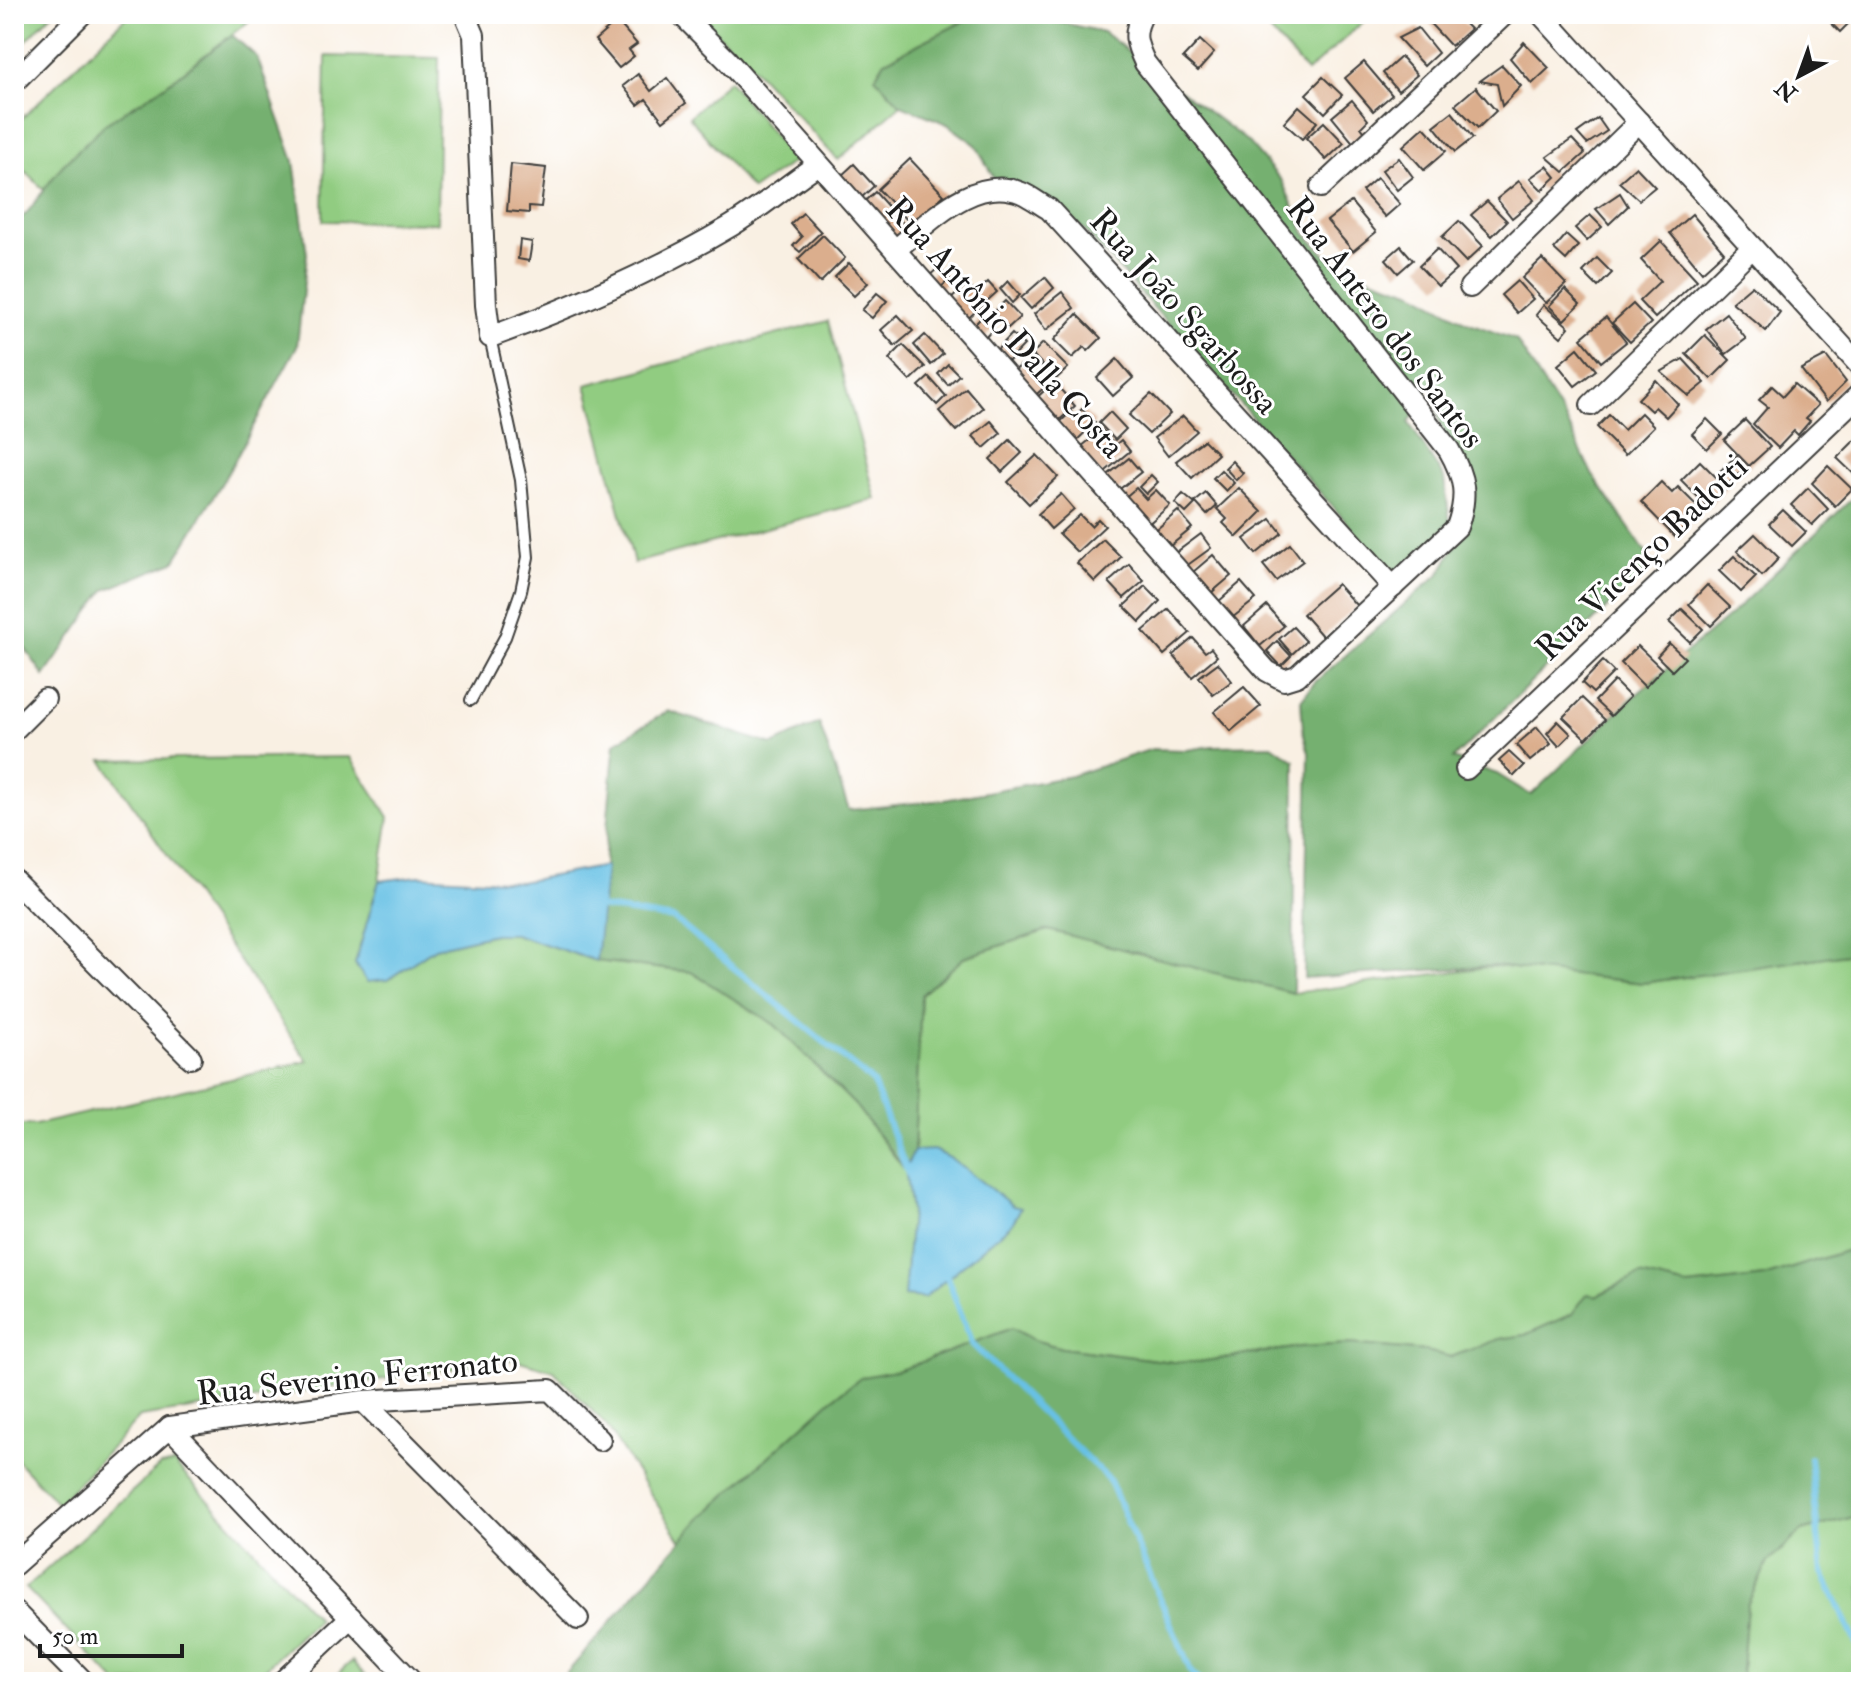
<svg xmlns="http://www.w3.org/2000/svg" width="1875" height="1696" viewBox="0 0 1875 1696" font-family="'IM FELL Double Pica',serif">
<rect width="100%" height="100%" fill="#fff"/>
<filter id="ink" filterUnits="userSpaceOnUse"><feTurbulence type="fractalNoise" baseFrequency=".0125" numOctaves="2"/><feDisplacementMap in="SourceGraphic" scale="16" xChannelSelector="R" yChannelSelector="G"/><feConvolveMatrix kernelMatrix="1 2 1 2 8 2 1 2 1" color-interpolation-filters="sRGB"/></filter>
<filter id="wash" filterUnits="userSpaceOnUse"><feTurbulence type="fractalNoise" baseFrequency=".006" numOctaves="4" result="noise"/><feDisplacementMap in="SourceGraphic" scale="32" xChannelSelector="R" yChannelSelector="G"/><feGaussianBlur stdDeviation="1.8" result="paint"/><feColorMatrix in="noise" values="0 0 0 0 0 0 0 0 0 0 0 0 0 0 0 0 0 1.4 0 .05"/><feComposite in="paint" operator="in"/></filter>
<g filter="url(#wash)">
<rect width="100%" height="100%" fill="#f9f0e3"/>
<g fill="#91cc81" stroke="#56744e" stroke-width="2">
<path d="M14 14H52L14 53Z"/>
<path d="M129 14H239L248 22 166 85 104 125 62 166 44 190 14 160V126Z"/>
<path d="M695 14H978L885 61 875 77 901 105 838 160 744 58Z"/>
<path d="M1255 14H1372L1307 72Z"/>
<path d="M326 56 439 58 437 223 323 221Z"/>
<path d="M729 80 794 161 752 190 689 117Z"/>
<path d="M828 321 876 499 634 563 586 385Z"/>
<path d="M350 757 389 817 379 881 355 964 387 980 435 948 494 934H514L596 961 691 972 775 1025 855 1105 904 1169 914 1151 921 995 965 957 1048 930 1293 993 1495 966 1643 983 1861 952V1246L1764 1277 1688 1286 1640 1275 1595 1296 1587 1294 1572 1314 1525 1335 1499 1339 1451 1357 1426 1351 1350 1344 1300 1347 1198 1362H1173L1062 1348 1034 1340 1012 1328 900 1370 862 1378 832 1399 699 1520 681 1541 606 1425 554 1371 513 1359 140 1417 58 1504 14 1457V1125H35L308 1061 102 760Z"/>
<path d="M174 1463 318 1619 251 1682H116L26 1588 160 1466Z"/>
<path d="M1861 1515V1682H1741L1747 1605 1768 1562 1802 1531Z"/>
<path d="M352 1661 371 1682H329Z"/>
</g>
<g fill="#74b06f" stroke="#486646" stroke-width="2">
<path d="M978 14H1024L1103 32 1247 141 1282 181 1305 233 1336 266 1414 292 1467 322 1516 340 1566 420 1592 474 1653 563 1453 759 1497 774 1531 795 1630 700 1729 616 1861 490V952L1643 983 1495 966 1304 978 1309 753 1303 731 1301 700 1315 682 1440 573 1464 530 1476 492 1440 423 1432 382 1409 423 1444 478 1450 522 1402 584 1083 229 1026 193 998 186 976 145 947 124 901 105 875 77 885 61Z"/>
<path d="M232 35 257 57 294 161 307 254 297 346 229 471 174 562 105 590 44 676 14 632V221L26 214 62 166 104 125 166 85Z"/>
<path d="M668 711 773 745 819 723 849 810 944 800 1071 776 1152 749 1187 750 1212 746 1272 745 1295 761 1293 993 1048 930 965 957 921 995 914 1151 905 1169 855 1105 775 1025 691 972 596 961C603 888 607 815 615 743Z"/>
<path d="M1861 1246V1515L1802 1531 1768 1562 1747 1605 1741 1682H559L699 1520 832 1399 862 1377 900 1370 1012 1328 1034 1340 1062 1348 1173 1362H1198L1300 1347 1350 1344 1426 1351 1451 1357 1499 1339 1525 1335 1572 1314 1587 1294 1596 1296 1640 1275 1688 1286 1764 1277Z"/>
</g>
<g fill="#68c1e5" stroke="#426e80" stroke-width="2">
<path d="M606 866 596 961 514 934H494L435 948 387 980 367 982 355 964 379 881 419 876 520 882Z"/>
<path d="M934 1150 952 1159 1013 1206 1021 1208 1012 1224 924 1298 904 1296 911 1212 905 1169 914 1151Z"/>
</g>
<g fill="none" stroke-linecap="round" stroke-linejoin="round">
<g stroke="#68c1e5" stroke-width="6">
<path d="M593 906 674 919 873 1082 908 1174"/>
<path d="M946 1274 972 1344 1110 1481 1192 1674 1202 1682"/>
<path d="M1810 1458 1822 1572 1860 1651 1852 1682"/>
</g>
</g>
<g id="blocks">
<g fill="#dbae8d">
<path d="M1426 14H1455L1470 29 1451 46 1423 16Z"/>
<path d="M1834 14H1846L1852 20 1840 32 1828 20Z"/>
<path d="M617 21 637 44 629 50 634 56 619 68 595 40Z"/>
<path d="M1418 28 1438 53 1424 66 1398 38Z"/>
<path d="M1200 40 1214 53 1198 71 1183 58Z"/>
<path d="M1524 42 1549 68 1532 84 1510 58Z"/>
<path d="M1401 57 1417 75 1398 91 1383 73Z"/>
<path d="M1364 62 1392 95 1373 111 1345 78Z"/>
<path d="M1502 65 1521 86 1502 106 1497 84 1480 81Z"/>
<path d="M638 74 651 91 667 78 686 103 663 121 646 99 638 105 623 86Z"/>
<path d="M1323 77 1342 95 1325 113 1306 94Z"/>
<path d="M1476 87 1496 111 1478 128 1455 105Z"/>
<path d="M1352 100 1368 120 1361 127 1367 135 1355 145 1332 117Z"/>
<path d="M1299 106 1317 122 1302 139 1284 123Z"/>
<path d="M1452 112 1473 138 1455 152 1434 126Z"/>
<path d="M1598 118 1607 131 1587 144 1577 133Z"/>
<path d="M1324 122 1344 143 1326 160 1306 138Z"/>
<path d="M1424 127 1446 151 1424 170 1403 146Z"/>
<path d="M1572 139 1585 153 1564 172 1547 157Z"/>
<path d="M1399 158 1413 177 1397 190 1382 170Z"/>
<path d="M910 159 944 195 912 225 878 189Z"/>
<path d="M511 164 546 168 541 207 529 206V213L507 211Z"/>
<path d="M854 164 874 186 860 199 840 177Z"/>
<path d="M1547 166 1556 177 1542 190 1530 178Z"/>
<path d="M1636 167 1655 187 1639 200 1619 182Z"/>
<path d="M1377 178 1400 204 1385 217 1362 191Z"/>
<path d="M1519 181 1534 200 1512 218 1497 199Z"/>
<path d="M875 192 908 229 894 242 860 205Z"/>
<path d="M1620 193 1628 206 1609 224 1596 209Z"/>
<path d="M1487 201 1507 221 1492 236 1471 215Z"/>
<path d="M1351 202 1376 232 1353 251 1327 221Z"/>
<path d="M803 213 821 232 800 252 793 246 802 237 791 224Z"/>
<path d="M1692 214 1724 252 1702 272 1670 233Z"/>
<path d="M1590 215 1602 227 1587 241 1575 228Z"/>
<path d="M1459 221 1483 246 1466 262 1442 237Z"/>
<path d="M823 235 845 258 820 283 798 259Z"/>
<path d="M1566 235 1578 246 1566 260 1554 249Z"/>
<path d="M520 240 532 242 529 261 518 259Z"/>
<path d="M1661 241 1697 280 1655 318 1639 301 1660 281 1641 260Z"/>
<path d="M1401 246 1413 260 1398 273 1386 259Z"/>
<path d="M1437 249 1456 270 1438 286 1419 266Z"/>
<path d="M1597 258 1612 273 1598 287 1583 272Z"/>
<path d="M1542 259 1566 284 1546 303 1522 278Z"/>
<path d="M849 263 868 283 854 296 835 277Z"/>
<path d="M938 268 950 279 939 289 928 277Z"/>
<path d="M1045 277 1054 288 1031 309 1021 298Z"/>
<path d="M1008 281 1020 295 1012 303 1000 289Z"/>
<path d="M1517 281 1533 299 1517 313 1501 295Z"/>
<path d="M988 282 997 292 964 322 947 303 967 284 976 294Z"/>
<path d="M1752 285 1780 312 1766 331 1732 302Z"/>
<path d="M1565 289 1580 304 1564 320 1549 306Z"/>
<path d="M1062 292 1074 308 1046 330 1034 314Z"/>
<path d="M877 293 887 301 872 318 862 310Z"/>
<path d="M1005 301 1020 317 1008 328 993 313Z"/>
<path d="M1633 304 1651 323 1630 342 1612 323Z"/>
<path d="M1544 305 1569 327 1561 337 1536 315Z"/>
<path d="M1726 313 1746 339 1726 354 1706 329Z"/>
<path d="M1077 314 1101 338 1088 351 1084 347 1072 358 1054 340Z"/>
<path d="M898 315 913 331 895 346 881 330Z"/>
<path d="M982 317 994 328 984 339 971 328Z"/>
<path d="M1606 317 1626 342 1601 362 1581 338Z"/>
<path d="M1012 334 1024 345 1005 365 993 354Z"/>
<path d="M925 335 943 354 931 365 914 345Z"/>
<path d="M1705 335 1730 360 1711 379 1686 354Z"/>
<path d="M1043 343 1068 368 1056 379 1032 354Z"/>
<path d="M903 345 925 367 910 381 889 359Z"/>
<path d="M1578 348 1596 370 1575 386 1558 365Z"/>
<path d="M1031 356 1053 380 1032 398 1011 374Z"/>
<path d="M1826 356 1846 382 1826 402 1801 369Z"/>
<path d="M1117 359 1133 378 1113 396 1097 378Z"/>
<path d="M1683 359 1705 383 1689 396 1661 372Z"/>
<path d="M948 364 959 375 948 385 938 374Z"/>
<path d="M929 377 946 396 937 405 919 386Z"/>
<path d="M1656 380 1678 404 1666 417 1655 407 1651 411 1638 399Z"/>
<path d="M1054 382 1075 406 1056 423 1034 400Z"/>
<path d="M1794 384 1818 405 1806 418 1810 421 1798 435 1794 431 1778 448 1753 424 1768 407 1759 400 1772 386 1783 396Z"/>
<path d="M966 388 983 408 956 431 939 411Z"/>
<path d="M1151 394 1170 414 1149 434 1129 415Z"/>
<path d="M1082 409 1095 423 1075 442 1058 424 1071 412 1075 416Z"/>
<path d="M1110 412 1126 429 1115 440 1099 423Z"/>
<path d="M1641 413 1654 426 1625 455 1597 427 1609 415 1624 430Z"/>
<path d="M1183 416 1197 431 1168 456 1154 438Z"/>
<path d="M1707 419 1722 434 1707 449 1692 434Z"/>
<path d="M1745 420 1770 447 1749 466 1724 440Z"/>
<path d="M991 421 1001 433 984 448 973 436Z"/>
<path d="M1102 430 1115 445 1121 440 1130 451 1101 475 1076 451Z"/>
<path d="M1010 440 1022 453 1002 472 990 459Z"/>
<path d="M1204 440 1218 454 1192 478 1176 461Z"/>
<path d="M1855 440 1861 446V481L1837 458Z"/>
<path d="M1037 455 1058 477 1029 504 1008 482Z"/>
<path d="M1736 456 1746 468 1727 485 1717 474Z"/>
<path d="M1129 458 1141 472 1116 492 1104 478Z"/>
<path d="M1232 461 1243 473 1236 480 1225 468Z"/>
<path d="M1700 461 1727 488 1708 507 1681 480Z"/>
<path d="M1828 466 1852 489 1835 506 1812 483Z"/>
<path d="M1221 470 1234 483 1226 491 1213 478Z"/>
<path d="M1151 475 1158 482 1146 494 1139 487Z"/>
<path d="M1661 482 1672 493 1678 487 1702 511 1675 537 1641 502Z"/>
<path d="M1136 488 1146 499 1156 490 1170 505 1146 526 1123 499Z"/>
<path d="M1239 488 1262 512 1237 537 1223 523 1227 519 1217 509Z"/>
<path d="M1808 488 1828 509 1812 525 1791 505Z"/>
<path d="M1206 493 1217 506 1207 515 1195 502Z"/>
<path d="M1061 494 1074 509 1051 529 1038 514Z"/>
<path d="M1183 494 1195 504 1186 513 1175 503Z"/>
<path d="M1783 510 1806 532 1792 546 1769 524Z"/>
<path d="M1178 511 1192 528 1170 546 1157 529Z"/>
<path d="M1080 515 1091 526 1098 519 1105 526 1077 552 1059 534Z"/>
<path d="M1271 519 1282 533 1256 554 1244 539Z"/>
<path d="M1201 534 1211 548 1185 567 1174 554Z"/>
<path d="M1755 534 1779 558 1762 576 1737 551Z"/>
<path d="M1103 539 1121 557 1095 582 1077 563Z"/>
<path d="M1290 544 1303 561 1276 581 1263 565Z"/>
<path d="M1213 555 1231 576 1211 593 1193 572Z"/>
<path d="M1734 556 1756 577 1741 592 1719 571Z"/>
<path d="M1129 564 1144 581 1124 598 1109 582Z"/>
<path d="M1241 582 1256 599 1232 618 1218 602Z"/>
<path d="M1337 584 1357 606 1323 637 1303 614Z"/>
<path d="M1707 585 1730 607 1711 626 1689 604Z"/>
<path d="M1145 586 1160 601 1140 622 1124 606Z"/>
<path d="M1267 606 1284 626 1260 646 1244 626Z"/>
<path d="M1169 609 1190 633 1164 655 1143 631Z"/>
<path d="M1682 609 1703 629 1690 642 1669 622Z"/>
<path d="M1293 627 1306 641 1292 654 1279 639Z"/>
<path d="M1193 638 1205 652 1211 648 1217 656 1192 677 1173 655Z"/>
<path d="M1277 641 1291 656 1281 666 1267 651Z"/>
<path d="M1669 643 1685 658 1672 671 1657 656Z"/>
<path d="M1638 646 1662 669 1645 687 1621 663Z"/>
<path d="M1603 661 1614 672 1593 693 1582 683Z"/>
<path d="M1218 663 1232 681 1213 695 1199 677Z"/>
<path d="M1614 681 1630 697 1611 716 1595 701Z"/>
<path d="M1244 687 1261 706 1231 731 1214 712Z"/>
<path d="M1582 698 1605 720 1586 739 1563 717Z"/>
<path d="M1558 721 1571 734 1559 746 1547 733Z"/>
<path d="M1537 727 1551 744 1530 761 1516 745Z"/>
<path d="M1509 752 1524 766 1514 776 1499 761Z"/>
</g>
</g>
</g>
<g filter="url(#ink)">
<use href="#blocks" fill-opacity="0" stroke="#3d3c3a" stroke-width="2"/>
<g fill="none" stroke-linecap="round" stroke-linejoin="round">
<g stroke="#3d3c3a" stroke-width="14">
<path id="service" d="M471 700 505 637 521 591 528 557 521 480 490 337"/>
</g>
<g stroke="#3d3c3a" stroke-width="24">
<g id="minor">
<path d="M465 14 474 35 486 305 490 337C573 307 655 271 731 226 761 208 788 184 817 165"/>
<path d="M681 14 727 60 1267 671 1284 680 1297 676 1457 527C1468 496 1465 478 1449 450L1145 63C1136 44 1132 33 1143 14"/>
<path d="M1541 14 1861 367"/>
<path d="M14 82 82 14"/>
<path d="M1321 187 1505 14"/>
<path d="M895 250C929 223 974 173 1022 193 1031 197 1040 204 1049 209L1393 587"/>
<path d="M1470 287 1639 122"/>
<path d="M1591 405 1752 248"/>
<path d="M14 730 45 699"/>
<path d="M1466 769 1861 393"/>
<path d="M14 880 191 1058"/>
<path d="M363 1401 578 1619"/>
<path d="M170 1427 363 1401 550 1390 600 1440"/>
<path d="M170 1427 412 1682"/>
<path d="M14 1565 170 1427"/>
<path d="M14 1611 84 1682"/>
<path d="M282 1682 351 1617"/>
</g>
</g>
<use href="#service" stroke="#fff" stroke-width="10"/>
<use href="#minor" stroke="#fff" stroke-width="20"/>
</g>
</g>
<g text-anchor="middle" stroke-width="6" stroke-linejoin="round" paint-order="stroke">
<g font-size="34" fill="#1c1c1c" stroke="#fff">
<text transform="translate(1185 311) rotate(48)" y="12">Rua João Sgarbossa</text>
<text transform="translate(1386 322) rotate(53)" y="12">Rua Antero dos Santos</text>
<text transform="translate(1006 327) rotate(48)" y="12">Rua Antônio Dalla Costa</text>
<text transform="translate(1641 557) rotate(-44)" y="12">Rua Vicenço Badotti</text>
<text transform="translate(357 1376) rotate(-6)" y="12">Rua Severino Ferronato</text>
</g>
</g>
<rect width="1875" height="1696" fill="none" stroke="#fff" stroke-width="48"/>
<g transform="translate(1799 76) rotate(221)" stroke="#ffffff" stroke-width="6" paint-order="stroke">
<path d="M0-6L14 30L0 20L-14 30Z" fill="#1c1c1c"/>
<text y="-12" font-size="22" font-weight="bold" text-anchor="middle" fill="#1c1c1c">N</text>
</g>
<path d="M40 1644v12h142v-12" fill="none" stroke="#1c1c1c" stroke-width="4"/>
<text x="52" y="1644" font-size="24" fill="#1c1c1c" stroke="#ffffff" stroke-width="6" paint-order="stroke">50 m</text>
</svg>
